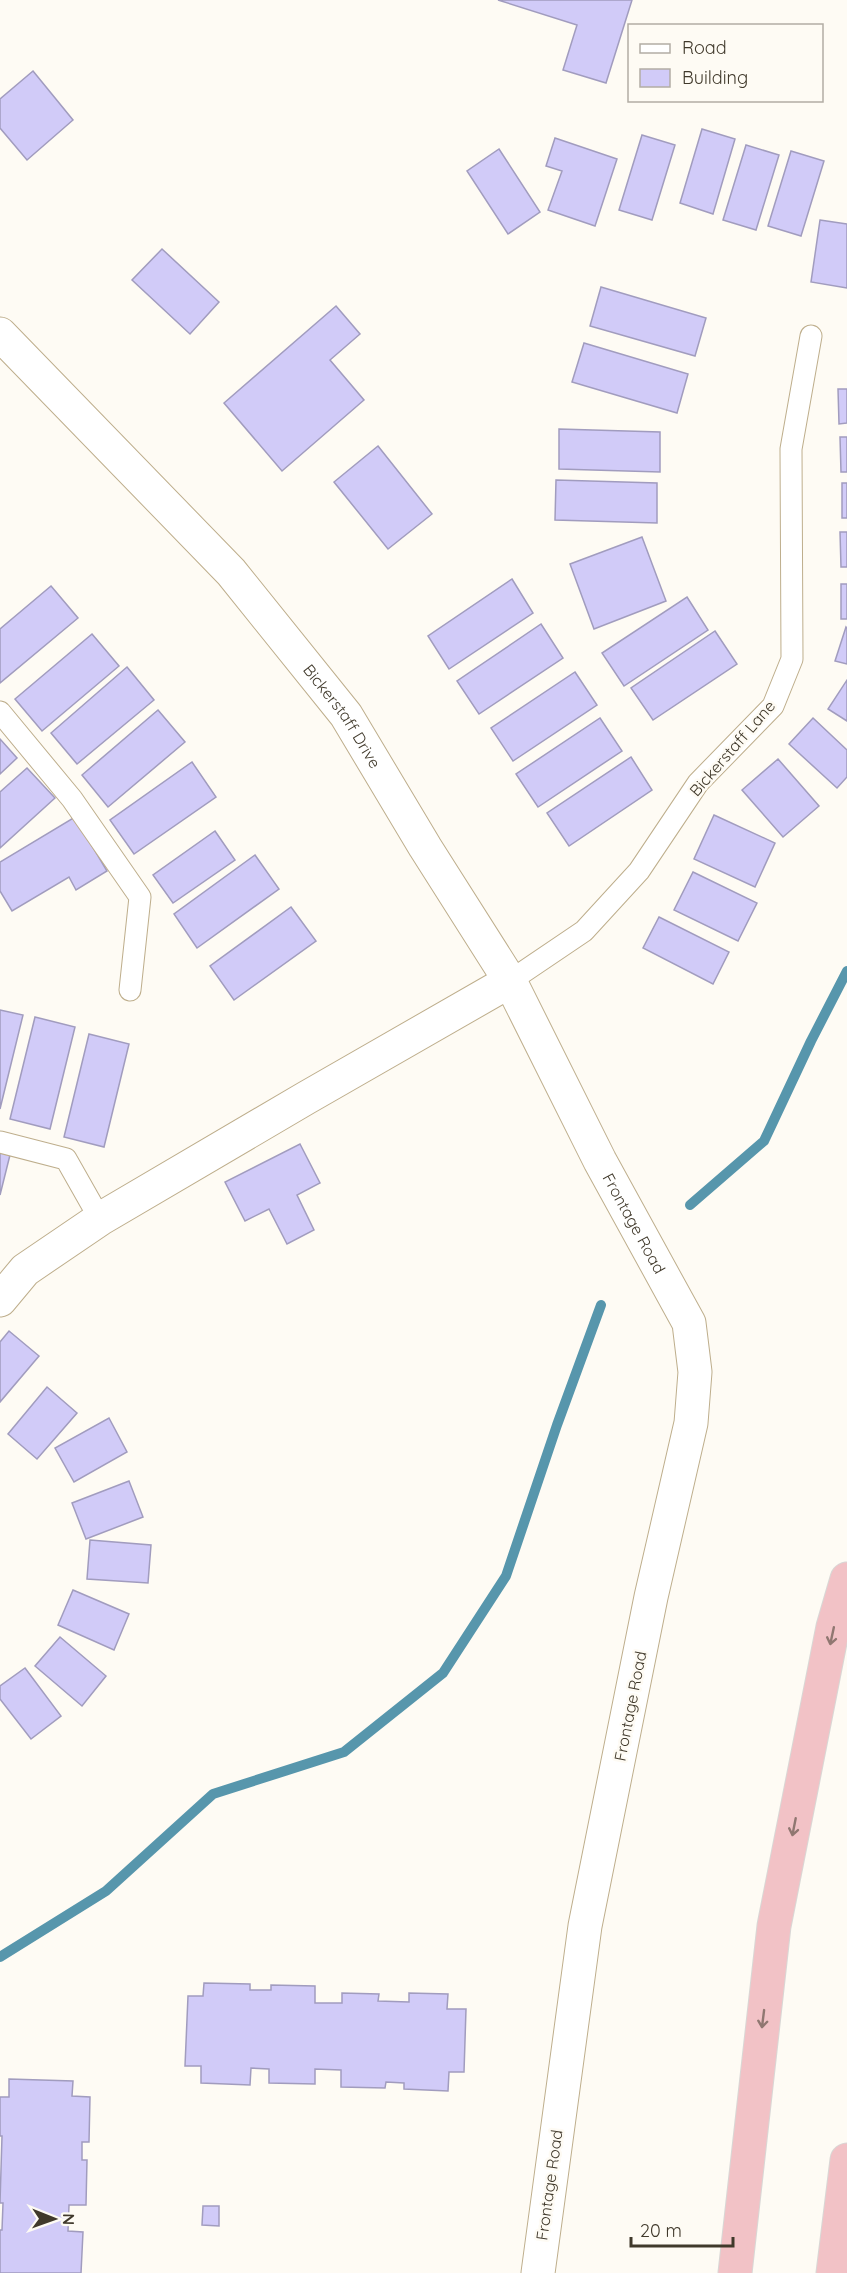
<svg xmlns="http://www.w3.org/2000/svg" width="847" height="2273" viewBox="0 0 847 2273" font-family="Quicksand,sans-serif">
<rect width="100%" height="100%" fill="#fefbf4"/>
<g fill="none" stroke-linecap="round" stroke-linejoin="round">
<g stroke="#5796ac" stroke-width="10">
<path d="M690 1205 764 1141 811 1041 847 971"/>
<path d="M0 1957 106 1891 213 1794 344 1752 443 1673 506 1576 557 1425 601 1305"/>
</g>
</g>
<g fill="#d1cbf8" stroke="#a19cbe" stroke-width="1.5">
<path d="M498 0H632L606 83 563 70 577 25Z"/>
<path d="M33 71 73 120 27 160 0 128V99Z"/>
<path d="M702 129 735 139 713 214 680 203Z"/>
<path d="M642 135 675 145 652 220 619 210Z"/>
<path d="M555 138 617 159 595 226 548 210 562 171 546 166Z"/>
<path d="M746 145 779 155 756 230 723 220Z"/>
<path d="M499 149 540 212 508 234 467 171Z"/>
<path d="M791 151 824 161 801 236 768 226Z"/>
<path d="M820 220 847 224V288L811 282Z"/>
<path d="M162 249 219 302 190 334 132 280Z"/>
<path d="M601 287 706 318 695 356 590 326Z"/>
<path d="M336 306 360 334 330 360 364 400 282 471 224 403Z"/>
<path d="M584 343 688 374 677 413 572 382Z"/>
<path d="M838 389H847V423L839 424Z"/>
<path d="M559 429 660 432V472L559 469Z"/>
<path d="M840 437H847V472H841Z"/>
<path d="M378 446 432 514 388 549 334 482Z"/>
<path d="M556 480 657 483V523L555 520Z"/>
<rect x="842" y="483" width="5" height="35"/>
<path d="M840 532H847V567H841Z"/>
<path d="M642 537 666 601 594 629 570 564Z"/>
<path d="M512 579 533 613 449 669 428 636Z"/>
<rect x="841" y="584" width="6" height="35"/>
<path d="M51 586 78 618 0 683V629Z"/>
<path d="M687 597 708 630 624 686 602 653Z"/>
<path d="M541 624 563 658 479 714 457 681Z"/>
<path d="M846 627 847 628V664L835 661Z"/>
<path d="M715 631 737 664 653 720 631 688Z"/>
<path d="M92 634 119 666 42 731 15 699Z"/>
<path d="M127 667 154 700 77 764 51 733Z"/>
<path d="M575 672 597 705 513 761 491 728Z"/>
<path d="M847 680V721L828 709Z"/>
<path d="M158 710 185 742 108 807 82 775Z"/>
<path d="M600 718 622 751 538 807 516 774Z"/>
<path d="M813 718 847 750V777L837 788 789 744Z"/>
<path d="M0 739 17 758 0 774Z"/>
<path d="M631 757 652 790 569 846 547 813Z"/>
<path d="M778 759 819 806 783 837 742 790Z"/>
<path d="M192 762 216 797 134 854 110 820Z"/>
<path d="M27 768 55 798 0 848V792Z"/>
<path d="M714 815 775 843 755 887 694 859Z"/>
<path d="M75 817 107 871 76 890 69 877 12 911 0 891V862Z"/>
<path d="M215 831 235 860 173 903 153 875Z"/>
<path d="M255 855 279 889 197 948 174 914Z"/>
<path d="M693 872 757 903 738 941 674 910Z"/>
<path d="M291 907 316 941 234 1000 210 966Z"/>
<path d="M659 917 729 952 713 984 643 948Z"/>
<path d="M0 1010 23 1015 0 1109Z"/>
<path d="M35 1017 75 1027 50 1129 10 1119Z"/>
<path d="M89 1034 129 1044 104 1147 64 1137Z"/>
<path d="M300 1144 320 1183 297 1195 314 1230 287 1244 269 1209 245 1221 225 1182Z"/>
<path d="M0 1152 10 1155 0 1195Z"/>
<path d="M9 1331 39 1356 0 1402V1342Z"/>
<path d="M47 1387 77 1413 37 1459 8 1434Z"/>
<path d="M109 1418 127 1452 74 1482 55 1448Z"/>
<path d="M129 1481 143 1517 86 1539 72 1503Z"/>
<path d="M90 1540 151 1545 148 1583 87 1579Z"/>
<path d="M73 1590 129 1614 114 1650 58 1625Z"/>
<path d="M60 1637 106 1676 82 1706 35 1666Z"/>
<path d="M25 1668 61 1716 31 1739 0 1699V1686Z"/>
<path d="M204 1983 250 1984V1990H271V1985L315 1986V2003H342V1993L379 1994 378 2001 409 2002V1993L448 1994 447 2009H466L464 2072H449L448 2091 404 2089V2083L386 2082 385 2088 341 2087V2070L315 2069V2084L269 2083V2069L251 2068 250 2085 201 2083V2066H185L188 1996H203Z"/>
<path d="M9 2079 73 2081 72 2096 90 2097 89 2142H82V2160H87L86 2205H69L68 2231 83 2232 81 2273H0V2230H2L3 2203H0L2 2136H0V2097H9Z"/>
<path d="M203 2206H219V2226L202 2225Z"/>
</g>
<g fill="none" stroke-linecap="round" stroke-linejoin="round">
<g stroke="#beae8c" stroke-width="23">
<g id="lane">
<path d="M0 712 72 799 140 897 130 990"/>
<path d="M510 981 584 931 639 871 698 783 773 706 792 659 791 449 811 336"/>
<path d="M0 1142 66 1159 100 1219"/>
</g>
</g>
<g stroke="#beae8c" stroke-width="35">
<g id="street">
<path id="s1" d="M0 334 231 572 346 715 425 847 510 981 600 1161 689 1323 695 1372 691 1423 651 1597 585 1926 538 2273"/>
<path d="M0 1300 25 1270 100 1219 306 1098 510 981"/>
</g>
</g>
<g stroke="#d9d7d5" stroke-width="35">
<g id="highway">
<path d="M735 2273 774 1926 833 1627 847 1579"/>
<path d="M833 2273 847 2160"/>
</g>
</g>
<use href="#lane" stroke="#fff" stroke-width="21"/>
<use href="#street" stroke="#fff" stroke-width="33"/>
<use href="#highway" stroke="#f2c2c6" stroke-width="33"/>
</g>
<defs><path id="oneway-shaft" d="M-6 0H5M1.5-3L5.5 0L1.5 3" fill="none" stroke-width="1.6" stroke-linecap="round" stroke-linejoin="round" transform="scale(1.5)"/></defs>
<g stroke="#907771">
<use href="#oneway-shaft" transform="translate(832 1636) rotate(102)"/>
<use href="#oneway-shaft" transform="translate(794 1827) rotate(101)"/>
<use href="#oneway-shaft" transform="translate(763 2019) rotate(97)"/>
</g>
<g text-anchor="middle" stroke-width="5" stroke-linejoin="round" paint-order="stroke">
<g font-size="16" fill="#40392b" stroke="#fefbf4">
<text dy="6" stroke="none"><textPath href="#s1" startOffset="514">Bickerstaff Drive</textPath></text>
<text transform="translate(732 748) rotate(-49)" y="6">Bickerstaff Lane</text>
<text dy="6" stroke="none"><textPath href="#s1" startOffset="1100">Frontage Road</textPath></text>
<text transform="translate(630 1706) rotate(-79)" y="6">Frontage Road</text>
<text transform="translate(549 2185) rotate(-82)" y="6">Frontage Road</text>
</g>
</g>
<rect x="628" y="24" width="195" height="78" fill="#fefbf4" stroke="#b2ada4" stroke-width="1.5"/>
<rect x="640" y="44" width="30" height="9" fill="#ffffff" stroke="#b2ada4" stroke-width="1.5"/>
<text x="682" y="54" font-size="18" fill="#40392b">Road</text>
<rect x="640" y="69" width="30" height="18" fill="#d1cbf8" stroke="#b2ada4" stroke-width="1.5"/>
<text x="682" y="84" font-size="18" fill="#40392b">Building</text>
<g transform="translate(54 2219) rotate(91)" stroke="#fefbf4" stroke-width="4.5" paint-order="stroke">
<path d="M0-4.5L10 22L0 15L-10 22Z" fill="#40392b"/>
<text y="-9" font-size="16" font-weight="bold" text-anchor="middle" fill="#40392b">N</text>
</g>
<path d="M631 2237v9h102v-9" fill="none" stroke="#40392b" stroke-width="3"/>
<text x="640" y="2237" font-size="18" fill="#40392b" stroke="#fefbf4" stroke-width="4.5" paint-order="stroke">20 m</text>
</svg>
